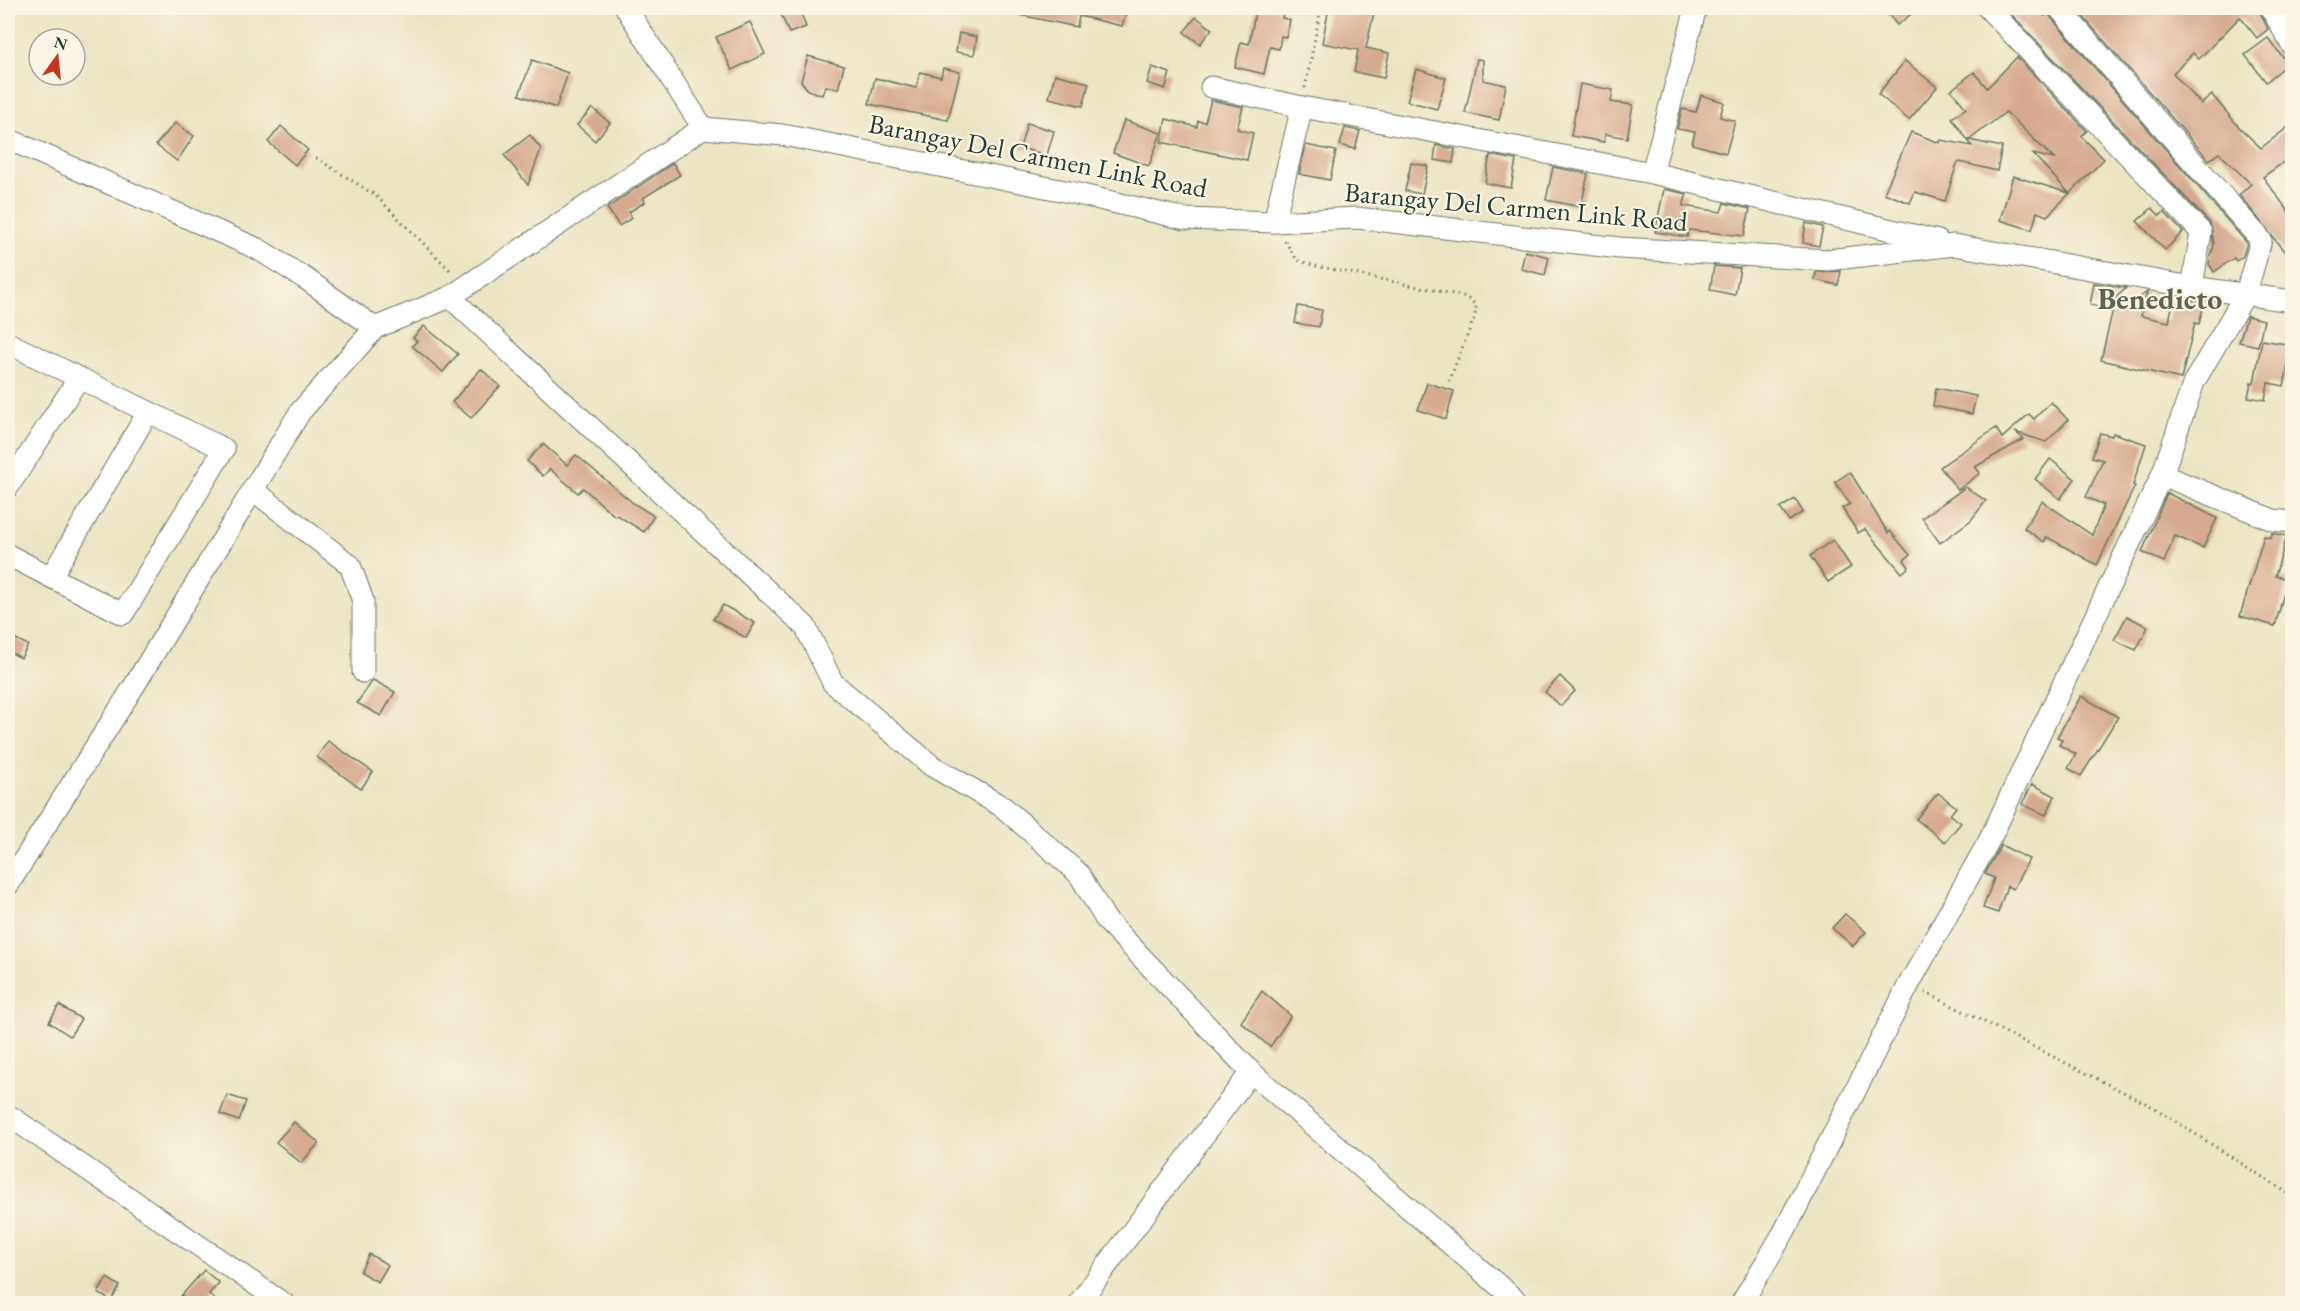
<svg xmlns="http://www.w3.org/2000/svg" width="2300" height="1311" viewBox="0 0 2300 1311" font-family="'EB Garamond',serif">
<rect width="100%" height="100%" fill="#fcf5e5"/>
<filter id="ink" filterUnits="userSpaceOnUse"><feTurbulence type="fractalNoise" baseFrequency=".0167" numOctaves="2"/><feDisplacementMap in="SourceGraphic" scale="12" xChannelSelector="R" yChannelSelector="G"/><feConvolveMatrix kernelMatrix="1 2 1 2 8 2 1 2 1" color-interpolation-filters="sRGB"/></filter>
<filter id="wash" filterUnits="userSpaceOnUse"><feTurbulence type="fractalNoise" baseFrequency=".008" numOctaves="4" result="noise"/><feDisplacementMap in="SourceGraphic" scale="24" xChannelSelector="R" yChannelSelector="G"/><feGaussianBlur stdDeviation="1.35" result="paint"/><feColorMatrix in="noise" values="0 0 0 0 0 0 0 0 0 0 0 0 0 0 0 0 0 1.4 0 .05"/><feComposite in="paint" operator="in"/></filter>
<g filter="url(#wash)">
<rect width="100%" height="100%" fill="#ebe4c3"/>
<g id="blocks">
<g fill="#d5a98d">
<path d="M799 8 806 27 789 33 781 14Z"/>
<path d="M1016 8H1128L1122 26 1079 16 1077 27 1015 14Z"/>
<path d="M1256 8 1284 9 1282 18 1290 20 1286 37 1281 36 1279 49 1270 47 1264 74 1235 67 1241 42 1249 44Z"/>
<path d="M1329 8H1375L1366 48 1389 53 1384 78 1354 72 1358 50 1322 43Z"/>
<path d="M1883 8H1919L1897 25Z"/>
<path d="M2012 8H2037L2045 16 2048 14 2247 243 2243 256 2236 261 2234 258 2214 272 2209 264 2214 244 2210 223 2008 11Z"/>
<path d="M2083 8H2258L2268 29 2257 38 2240 17 2199 59 2193 53 2173 73 2201 104 2212 95 2239 127 2261 148 2292 124V156L2263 177 2292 216V261L2239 195 2251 184 2219 153 2209 160 2078 11Z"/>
<path d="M1196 17 1212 29 1200 44 1184 32Z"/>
<path d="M750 22 765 54 732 70 716 37Z"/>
<path d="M959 33 977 37 974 55 956 52Z"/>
<path d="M2268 38 2288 64 2266 82 2245 55Z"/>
<path d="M808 56 844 66 838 89 825 86 822 95 808 90 801 81Z"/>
<path d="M2017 57 2087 131 2081 136 2104 159 2047 216 2037 212 2032 230 2000 220 2013 176 2069 193 2033 154 2054 159 2006 112 1969 140 2002 147 1997 171 1960 162 1957 164 1945 201 1915 192 1910 203 1884 193 1911 132 1940 143 1941 140 1972 146 1952 118 1966 108 1951 90 1974 72 1987 88Z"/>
<path d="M1477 59 1483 60V80L1506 85 1499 120 1465 113Z"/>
<path d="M532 60 568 73 556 108 519 95Z"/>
<path d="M1905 61 1937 87 1909 120 1878 94Z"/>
<path d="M1152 67 1170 73 1165 89 1147 83Z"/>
<path d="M943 68 960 72 948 120 869 104 875 78 916 88 920 72 941 77Z"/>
<path d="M1416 69 1446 78 1437 109 1407 101Z"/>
<path d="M1055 74 1089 83 1083 106 1049 98Z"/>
<path d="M1580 84 1613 90 1611 102 1633 105 1627 138 1605 134 1604 142 1571 136Z"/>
<path d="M1701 95 1724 102 1720 117 1735 121 1726 153 1692 144 1695 132 1677 129 1682 109 1696 112Z"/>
<path d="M1211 100 1243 107 1237 129 1253 133 1247 160 1161 142 1166 119 1197 127 1198 121 1205 122Z"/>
<path d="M592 108 610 123 595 141 577 125Z"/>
<path d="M1124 120 1161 133 1149 166 1113 153Z"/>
<path d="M175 123 194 136 177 161 156 145Z"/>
<path d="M1027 123 1054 131 1047 155 1020 148Z"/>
<path d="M281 126 308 150 295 165 268 142Z"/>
<path d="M1345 128 1360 131 1355 149 1340 145Z"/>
<path d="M530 135 541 149 528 185 504 155Z"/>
<path d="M1306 145 1336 151 1330 180 1299 174Z"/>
<path d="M1436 145 1455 149 1453 163 1434 160Z"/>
<path d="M1490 155 1516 160 1511 188 1485 183Z"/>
<path d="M673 163 680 175 643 198 645 202 629 212 632 218 619 226 607 208Z"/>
<path d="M1411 163 1428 166 1422 194 1405 191Z"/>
<path d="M1553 167 1588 174 1581 207 1546 200Z"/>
<path d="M1664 189 1687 194 1683 206 1721 212 1724 203 1750 209 1744 236 1689 230 1687 237 1655 232Z"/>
<path d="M2152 208 2160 216 2164 212 2183 232 2165 250 2137 221Z"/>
<path d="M1806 223 1823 227 1819 246 1803 243Z"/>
<path d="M1525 251 1549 257 1545 275 1521 269Z"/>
<path d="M1714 266 1740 268 1735 295 1710 290Z"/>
<path d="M1841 271 1838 285 1815 280 1816 272Z"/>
<path d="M2094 283 2126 288 2114 300 2123 310 2147 292 2141 316 2169 322 2174 297 2204 302 2199 324 2195 323 2181 379 2101 360 2113 309 2090 305Z"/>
<path d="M1298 306 1322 310 1319 327 1295 323Z"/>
<path d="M2247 316 2264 320 2258 346 2239 342Z"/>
<path d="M424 326 458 354 443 372 412 346 417 341 413 338Z"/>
<path d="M2262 340 2292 345 2284 386 2268 383 2265 400 2248 397 2251 382 2254 383Z"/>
<path d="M481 369 500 386 471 418 452 402Z"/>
<path d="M1427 383 1454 391 1446 419 1418 410Z"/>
<path d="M1936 388 1976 396 1972 414 1933 406Z"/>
<path d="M2051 402 2068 420 2046 442 2015 432 2024 439 1975 467 1980 473 1958 490 1940 467 1996 428 2002 438 2029 414 2034 419Z"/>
<path d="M2100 433 2112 436 2113 433 2146 444 2133 485 2135 486 2097 565 2047 537 2044 542 2024 528 2042 501 2092 535 2104 505 2086 497 2103 460 2092 457Z"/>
<path d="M543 444 567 465 576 455 633 503 654 516 644 532 617 515 615 516 583 488 578 493 550 469 543 476 527 461Z"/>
<path d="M2050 459 2075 479 2060 499 2035 479Z"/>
<path d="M1850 472 1888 533 1890 531 1910 555 1904 560 1909 567 1902 573 1865 529 1858 533 1842 508 1850 504 1835 482Z"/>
<path d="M1966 487 1986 501 1971 520 1940 543 1922 518Z"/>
<path d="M2167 493 2217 518 2203 548 2175 536 2164 562 2142 552Z"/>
<path d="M1795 499 1803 512 1789 521 1780 508Z"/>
<path d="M2272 533 2287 536 2275 576 2288 579 2275 626 2240 616 2264 536 2271 538Z"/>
<path d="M1833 540 1851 567 1828 582 1810 556Z"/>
<path d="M723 605 755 623 746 638 713 619Z"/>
<path d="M2127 616 2148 627 2136 650 2114 640Z"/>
<path d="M8 635 28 645 21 658 8 651Z"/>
<path d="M1560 676 1575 691 1561 706 1545 692Z"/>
<path d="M373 680 395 692 381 716 357 703Z"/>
<path d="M2081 696 2118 717 2081 776 2068 768 2076 754 2059 745 2062 740 2057 737Z"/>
<path d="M328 741 373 772 361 789 317 757Z"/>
<path d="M2032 784 2055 796 2046 815 2022 804Z"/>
<path d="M1938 793 1956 807 1950 815 1961 823 1945 842 1916 819Z"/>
<path d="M2001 845 2029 859 2013 889 2007 886 1998 913 1983 908 1994 878 1985 874Z"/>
<path d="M1845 914 1866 932 1853 946 1832 928Z"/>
<path d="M1262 991 1291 1016 1270 1047 1241 1022Z"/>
<path d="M59 1005 81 1019 70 1036 49 1022Z"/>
<path d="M227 1095 246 1101 239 1121 220 1114Z"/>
<path d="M294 1122 319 1143 301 1163 276 1142Z"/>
<path d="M369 1254 388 1265 378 1282 360 1272Z"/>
<path d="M204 1270 219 1283 209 1294 219 1304H174Z"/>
<path d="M107 1278 120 1286 111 1301 98 1293Z"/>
</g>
</g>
</g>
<g filter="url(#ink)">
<use href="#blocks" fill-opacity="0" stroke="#676" stroke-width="1.5"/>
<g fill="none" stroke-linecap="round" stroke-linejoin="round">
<g stroke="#676" stroke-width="23">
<g id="minor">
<path d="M626 8 703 128"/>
<path d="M1988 8 2201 232 2192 287"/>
<path d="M2271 8 2292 45"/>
<path d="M1211 87 1302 107 1652 173 1938 241"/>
<path d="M703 128 783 135 1065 191 1185 219 1274 222 1357 218 1620 248 1828 260 1954 245 2192 287 2292 301"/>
<path d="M8 139 258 249 306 279 375 328"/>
<path d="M1652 173 1696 8"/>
<path d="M1274 222 1302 107"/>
<path d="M450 297 805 626 833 683 932 766 1003 807 1079 874 1106 920 1251 1072 1520 1304"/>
<path d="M8 343 224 449 123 614 8 555"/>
<path d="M2162 475 2273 520 2292 522"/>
<path d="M8 487 79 378"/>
<path d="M253 490 350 565 363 601V672"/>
<path d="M51 577 148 412"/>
<path d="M8 885 134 686 300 412 375 328 450 297 703 128"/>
<path d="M8 1115 284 1304"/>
<path d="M1078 1304 1251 1072"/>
<path d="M1741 1304 1784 1232 1909 984 1991 837 2162 475 2194 382 2246 293 2261 240 2059 8"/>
</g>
</g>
<g stroke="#676" stroke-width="3" stroke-dasharray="1.5 4.5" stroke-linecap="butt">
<path d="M1305 88 1321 8"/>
<path d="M316 158 375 195 452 272"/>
<path d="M1285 241 1297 260 1316 266 1463 296 1472 301 1476 307 1475 316 1449 381"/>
<path d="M1925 992 2155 1108 2292 1196"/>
</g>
<use href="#minor" stroke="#fff" stroke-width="21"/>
</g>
</g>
<g text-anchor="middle" stroke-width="4.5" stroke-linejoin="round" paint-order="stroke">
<g font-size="27" fill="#1f3d34" stroke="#fcf5e5">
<text transform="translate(1038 156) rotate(11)" y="9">Barangay Del Carmen Link Road</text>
<text transform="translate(1516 207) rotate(5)" y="9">Barangay Del Carmen Link Road</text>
</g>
<g font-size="30" font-weight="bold" fill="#5f6353" stroke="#fcf5e5">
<text x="2160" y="309">Benedicto</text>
</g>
</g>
<rect width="2300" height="1311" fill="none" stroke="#fcf5e5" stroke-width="30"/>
<g transform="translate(57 57) rotate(15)"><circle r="28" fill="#fcf5e5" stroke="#a4ab9e" stroke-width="1.5"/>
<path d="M0-4.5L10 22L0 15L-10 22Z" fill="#c8321e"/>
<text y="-9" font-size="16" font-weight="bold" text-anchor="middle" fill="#1f3d34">N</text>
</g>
</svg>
